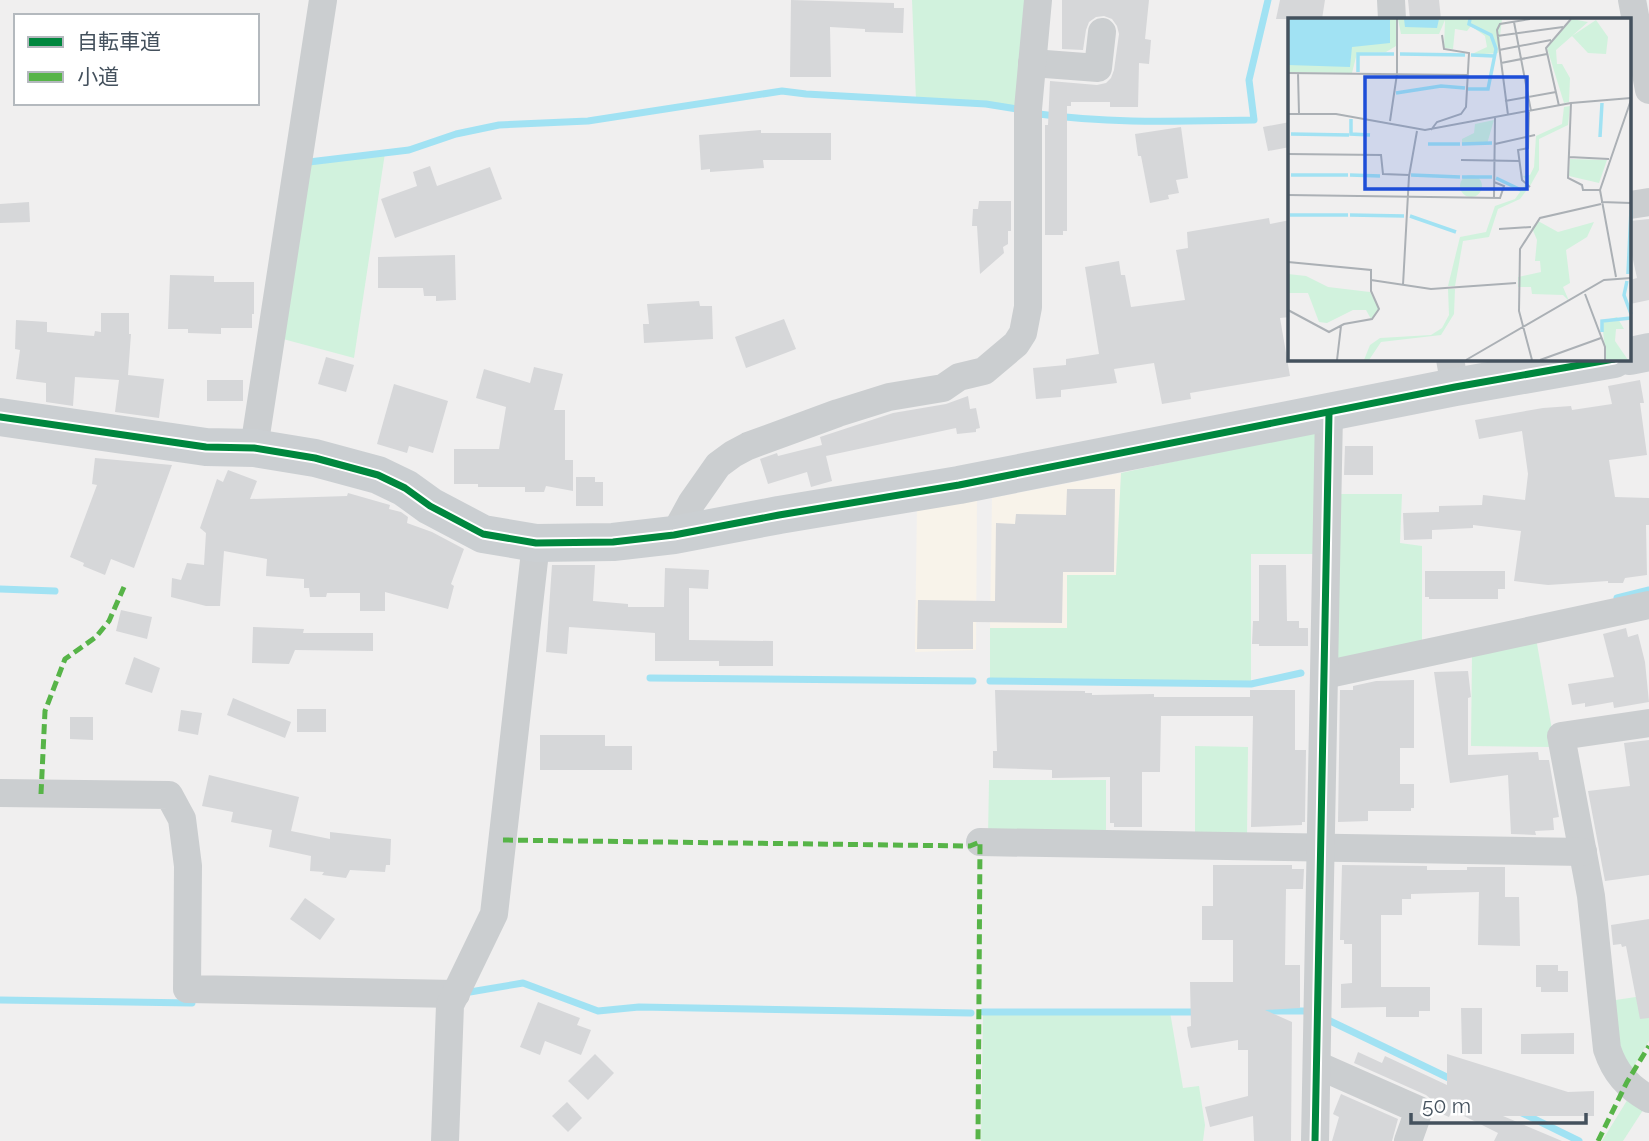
<svg xmlns="http://www.w3.org/2000/svg" width="1649" height="1141" viewBox="0 0 1649 1141" font-family="Raleway,'Noto Sans JP',sans-serif">
<rect width="100%" height="100%" fill="#f0efef"/>
<g fill="#f8f3ea">
<path d="M1121 473 1116 575 1067 628H990L992 498Z"/>
<path d="M977 497 976 650 915 652 917 504Z"/>
</g>
<g fill="#d1f2dd">
<path d="M912 0H1033L1017 109 986 104 916 100Z"/>
<path d="M385 153 354 358 283 339 309 162Z"/>
<path d="M1319 430 1320 554H1251V684L990 681V628H1067V575H1116L1121 473Z"/>
<path d="M1341 494H1402L1400 543 1422 546V650L1330 668Z"/>
<path d="M1536 638 1555 747 1471 746 1472 652Z"/>
<path d="M1195 746 1248 747 1247 840 1195 839Z"/>
<path d="M989 780H1106V839L988 837Z"/>
<path d="M1649 995V1041L1627 1077 1609 1001Z"/>
<path d="M983 1012H1170L1183 1088 1199 1086 1205 1125 1203 1141H981Z"/>
<path d="M1631 1094 1647 1104 1623 1141H1602Z"/>
</g>
<g fill="none" stroke-linecap="round" stroke-linejoin="round">
<g stroke="#a1e2f3" stroke-width="7">
<path d="M1039 114C1112 124 1181 121 1254 120L1249 80 1268 0"/>
<path d="M309 162 409 150 456 134 499 125 588 121 782 91 806 94 986 104 1017 109"/>
<path d="M0 589 55 591"/>
<path d="M1617 598 1649 590"/>
<path d="M650 678 973 681"/>
<path d="M990 681 1251 684 1301 673"/>
<path d="M464 993 523 983 598 1011 639 1007 971 1013"/>
<path d="M0 1000 192 1003"/>
<path d="M1260 1011H1311"/>
<path d="M983 1012H1199"/>
<path d="M1324 1018 1455 1081"/>
<path d="M1520 1112 1579 1141"/>
</g>
</g>
<g fill="#d6d7d9">
<path d="M791 0 894 3V8H904L903 33 865 32V29L830 27 831 77H790Z"/>
<path d="M1062 0H1149L1145 39 1151 40 1149 64 1139 63 1138 107H1110V102H1071V106H1067V231H1063V235H1045V125H1048L1050 81 1097 85 1106 83 1111 78 1114 70 1119 34 1117 26 1112 19 1104 16 1096 17 1089 22 1086 30 1083 50 1062 49Z"/>
<path d="M1280 0H1325L1322 19H1276Z"/>
<path d="M1408 0H1439L1441 19H1410Z"/>
<path d="M1290 122V147L1268 151 1263 127Z"/>
<path d="M1181 127 1188 178 1176 180 1179 193 1168 195 1169 199 1150 203 1141 156H1138L1135 134Z"/>
<path d="M761 130V133H831V160H763L764 168 710 172V169L701 170 699 135Z"/>
<path d="M430 166 437 186 490 167 502 199 395 238 381 199 417 186 413 172Z"/>
<path d="M979 201H1011V231H1008V244L1003 247 1004 253 980 274 977 226H972L973 209H978Z"/>
<path d="M29 202 30 222 0 223V204Z"/>
<path d="M1269 218 1270 224 1290 220V317L1280 318 1290 376 1190 393 1191 399 1162 404 1154 363 1114 369 1117 383 1061 390V397L1036 399 1033 368 1066 365V359L1099 354 1085 267 1119 261 1121 275H1125L1131 307 1185 300 1176 250 1188 248 1187 232Z"/>
<path d="M1649 219V300L1630 304V280L1637 278 1630 246V221Z"/>
<path d="M455 255 456 300 436 301V296H424L423 288H378V257Z"/>
<path d="M170 275 214 276V282H254V314H252V328H221V334L188 333V329H168Z"/>
<path d="M699 301 700 306H712L713 339 644 343 643 324H649L647 304Z"/>
<path d="M101 313H129V334H131L128 375 164 379 159 418 115 412 119 380 75 377 73 406 46 402V383L16 379 20 350 15 349 16 320 47 322V332L94 336 95 331 101 332Z"/>
<path d="M784 319 796 349 746 368 735 337Z"/>
<path d="M326 357 354 365 346 392 318 384Z"/>
<path d="M534 367 563 374 554 410H565V460H573V491L546 486 544 492H525V487H478V484H454V449H499L506 407 476 398 484 369 530 383Z"/>
<rect x="207" y="380" width="36" height="21"/>
<path d="M1640 380 1644 403H1640L1647 455 1609 460 1615 497 1649 498V525H1646L1647 575 1625 578 1623 583H1608V581L1548 585 1514 581 1521 531 1473 525V528L1432 530V539L1404 540 1403 513 1439 512V506L1482 505 1483 495 1525 500 1528 474 1522 431 1479 439 1475 420 1543 408 1571 406 1572 410 1612 404 1608 386Z"/>
<path d="M394 384 448 401 433 453 409 446 407 453 377 444Z"/>
<path d="M968 396 970 409 976 408 980 428 976 429V432L957 434 956 428 826 456 832 481 811 487 807 472 768 484 760 459 777 453 778 456 822 445 820 437 893 413 946 404Z"/>
<path d="M1345 446H1373V475H1344Z"/>
<path d="M95 458 172 465 134 568 111 559 105 575 83 566 84 563 70 557 97 485 92 484Z"/>
<path d="M228 470 257 481 250 499 347 496 348 493 390 505 389 509 401 512 408 517 407 523 432 532 464 549 451 584 454 586 448 609 385 592V611H360V593H327L326 597H310L309 588H304V579L266 576 267 559 224 551 220 606H206L171 597 172 578 181 580 187 563 204 565 206 533 200 528 217 479 223 482Z"/>
<path d="M576 477H595V482H603V506H576Z"/>
<path d="M1067 489H1115L1114 572H1063L1062 623 973 622V649H917L918 600 995 601 996 523 1015 524 1016 514 1066 515Z"/>
<path d="M552 565H595L593 601 628 604V607H664L665 568 709 570 708 589 689 588V640L773 641V666H719V661H655V633L569 627 567 654 546 652Z"/>
<path d="M1259 565H1286L1287 621H1299V628H1308V646H1259V644H1252L1253 621H1259Z"/>
<path d="M1425 571H1505V589H1498V599H1429V597H1425Z"/>
<path d="M121 610 152 617 147 639 116 631Z"/>
<path d="M253 627 304 629 303 633H373V651L295 650 289 664 252 663Z"/>
<path d="M1626 628 1628 637 1638 634 1645 662 1649 702 1614 708 1613 702 1585 707V703L1572 705 1568 684 1614 677 1603 634Z"/>
<path d="M134 657 160 668 152 693 125 684Z"/>
<path d="M1468 671 1471 697 1468 698V755L1538 752 1539 760H1549L1559 817 1553 818 1554 830 1535 831 1536 835 1511 834 1508 775 1450 783 1434 672Z"/>
<path d="M1414 680V748H1400V784H1414V808H1411V811H1368V821L1338 822 1340 690H1353V686L1376 681Z"/>
<path d="M995 690 1085 691V693H1092V695L1154 694V697H1250V690H1295V750H1306L1305 822H1302V825L1251 827 1253 716H1161L1160 772H1142V827H1114V823H1110V777L1052 778V770L993 768V751H997Z"/>
<path d="M233 698 291 722 285 738 227 715Z"/>
<rect x="297" y="709" width="29" height="23"/>
<path d="M181 710 202 713 198 735 178 731Z"/>
<path d="M70 717H93V740L70 739Z"/>
<path d="M540 735H605V746H632V770H540Z"/>
<path d="M1649 740V875L1605 881 1588 791 1630 786 1624 743Z"/>
<path d="M209 775 299 797 291 831 330 839V832L391 839 390 865H386L385 872 350 870 346 878 322 875 324 872 310 871 311 856 269 847 272 830 231 822 233 812 202 806Z"/>
<path d="M1213 865H1292V869H1304L1303 889H1286L1285 965H1300V1008L1265 1010 1292 1022 1291 1141H1254L1253 1116 1210 1127 1205 1107 1248 1096V1050H1238V1040L1191 1048 1188 1036 1187 1027 1191 1026 1190 982H1233V940H1202V906H1213Z"/>
<path d="M1342 865 1427 866V870H1467V867H1505V897H1519L1520 946 1478 945 1479 892 1411 894V899H1402V915H1381V987H1430V1011H1419V1017H1386V1007L1341 1008V984L1352 983V944H1344V940H1340Z"/>
<path d="M305 898 335 919 320 940 290 919Z"/>
<path d="M1649 919V1018L1640 1019 1626 946 1622 947 1621 944 1613 945 1611 925Z"/>
<path d="M1536 965H1558V971H1568V992H1541V987H1536Z"/>
<path d="M538 1002 580 1018 577 1025 591 1030 581 1055 545 1041 540 1055 520 1047Z"/>
<path d="M1461 1008H1482V1054H1462Z"/>
<path d="M1574 1033V1054H1521V1034Z"/>
<path d="M1358 1052 1382 1063 1385 1056 1447 1085V1054L1568 1092 1594 1091V1116H1503L1562 1141H1494L1498 1133 1452 1110 1449 1117 1435 1111 1432 1100 1426 1095 1354 1063Z"/>
<path d="M595 1054 614 1073 588 1100 568 1081Z"/>
<path d="M1341 1094 1398 1119 1392 1141H1332L1339 1117 1333 1114Z"/>
<path d="M567 1102 582 1118 568 1132 552 1116Z"/>
</g>
<g fill="none" stroke-linecap="round" stroke-linejoin="round">
<g stroke="#cbced0" stroke-width="28">
<path d="M1391 0 1392 19"/>
<path d="M1632 0 1649 90"/>
<path d="M1032 63 1098 68 1102 32"/>
<path d="M1630 205 1649 202"/>
<path d="M1450 359 1455 387"/>
<path d="M254 448 323 0"/>
<path d="M674 535 692 502 718 465 733 454 748 446 838 413 889 397 943 388 959 377 984 371 1016 344 1023 333 1028 307V109L1038 0"/>
<path d="M1324 675 1649 605"/>
<path d="M1649 723 1561 736 1591 896 1607 1049C1615 1073 1627 1086 1649 1099"/>
<path d="M0 793 169 795 182 819 188 866 187 989 456 994"/>
<path d="M980 842 1583 852"/>
<path d="M1317 1065 1419 1110 1408 1141"/>
<path d="M445 1141 450 1005 494 914 536 543"/>
<path d="M1315 1141 1329 413"/>
</g>
<g stroke="#cbcfd2" stroke-width="38">
<path d="M1630 356 1649 352"/>
<path d="M0 417 206 447 254 448 315 458 378 475 405 488 430 506 483 534 536 543 613 542 674 535 779 515 959 485 1455 387 1614 359"/>
</g>
<g stroke="#57b448" stroke-width="5" stroke-dasharray="10 5" stroke-linecap="butt">
<path d="M41 794 45 711 65 659 96 637 109 621 124 587"/>
<path d="M503 840 970 846 980 842 978 1141"/>
<path d="M1598 1141 1627 1082 1649 1046"/>
</g>
<g stroke="#fff" stroke-width="11">
<g id="cycleway">
<path d="M0 417 206 447 254 448 315 458 378 475 405 488 430 506 483 534 536 543 613 542 674 535 779 515 959 485 1455 387 1614 359"/>
<path d="M1315 1141 1329 413"/>
</g>
</g>
<use href="#cycleway" stroke="#00873e" stroke-width="7"/>
</g>
<g transform="translate(1288 18)">
<rect width="343" height="343" fill="#f0efef"/>
<path d="M0 1H108V28L98 34 69 35 64 55 0 54ZM110 1H214L210 35 182 37 199 29 197 18 183 8 179 13 167 11 165 31 156 30 157 2 151 16H113ZM284 1 300 4 268 32 269 46H274L282 60 281 84 276 85 259 30ZM308 2 320 19 318 36 300 35 284 18ZM282 88 280 107 251 121V152L242 168 235 158 242 157 246 149 248 118 274 106 276 89ZM206 102 199 126H174V121L186 115 187 106ZM282 141 319 142 311 165 281 158ZM172 168a11 11 0 1 1 22 0a11 11 0 1 1-22 0ZM237 167 241 169 232 181 210 191 201 219 175 223 167 268H160L172 219 198 214 207 188 227 181ZM250 203 270 214 306 204 299 219 278 232 282 265 275 269 281 283 275 277 244 276 243 269H230V259L253 254 252 243H247L249 222 244 210ZM0 256 18 258 40 269 82 274 91 291 83 301 78 292H65L39 305 31 304 20 275H0ZM160 271H167L166 296 153 317 93 324 81 342H76L82 327 92 320 143 317 154 310 161 297ZM329 299 336 311H328L327 323 340 342H318L314 303Z" fill="#d1f2dd"/>
<path d="M0 1H102V25L64 29 62 49 0 47ZM116 1H151L149 10 117 9Z" fill="#a1e2f3"/>
<path fill="none" stroke="#a1e2f3" stroke-width="3.5" d="M112 36 177 37M183 37 206 38M70 54V36H106M180 71H200L208 31 203 17 181 6 182 1M108 75 153 68 177 70M63 101V116L82 117M3 116 61 117M312 119 314 85M140 126H172M174 126 204 125M3 157H60M62 157 92 158M123 157 172 159M174 159H204M208 160 233 172M2 197H60M62 197 116 198M122 198 168 214M340 256 343 192M339 263 336 277 343 296M314 314V303L343 300"/>
<path fill="none" stroke="#abb0b5" stroke-width="2" d="M226 4 243 93M209 18 275 9M211 32 263 22M213 45 259 36M0 55 179 57M10 55 11 96M217 83 268 74M283 85 280 160 294 167 295 172H312M271 88 258 30 283 1M241 94 240 130 230 132 234 162 242 169M0 96H48L137 112 283 85 343 80M220 97 209 12 212 6 242 1M102 103 109 56V1M143 112 149 104 173 96 178 89 181 35 156 31 154 17M207 126 247 117M0 136 93 137 95 156 121 157M281 139 321 141M173 142 232 143M0 177 212 180 216 168 206 164M206 179 207 100M313 184 343 185M211 211 243 209M0 244 83 252V273L91 291 84 301 56 306 41 314 0 292M328 259 312 172 343 82M83 262 143 271 228 265M115 267 121 158 129 113M297 276 317 329V342M49 342 53 308M178 342 316 262 343 260M244 342 231 293 232 231 252 200 313 186M252 342 313 320"/>
<path fill="#1d4ed8" fill-opacity="0.15" stroke="#1d4ed8" stroke-width="3.5" d="M77 59H239V171H77Z"/>
<rect width="343" height="343" fill="none" stroke="#44515d" stroke-width="3.5"/>
</g>
<rect x="14" y="14" width="245" height="91" fill="#ffffff" stroke="#b4b9be" stroke-width="2"/>
<rect x="28" y="37" width="35" height="10" fill="#00873e" stroke="#b4b9be" stroke-width="2"/>
<text x="77" y="49" font-size="21" fill="#44515d">自転車道</text>
<rect x="28" y="72" width="35" height="10" fill="#57b448" stroke="#b4b9be" stroke-width="2"/>
<text x="77" y="84" font-size="21" fill="#44515d">小道</text>
<path d="M1411 1113v10h175v-10" fill="none" stroke="#44515d" stroke-width="3.5"/>
<text x="1422" y="1113" font-size="21" fill="#44515d" stroke="#ffffff" stroke-width="5" paint-order="stroke">50 m</text>
</svg>
